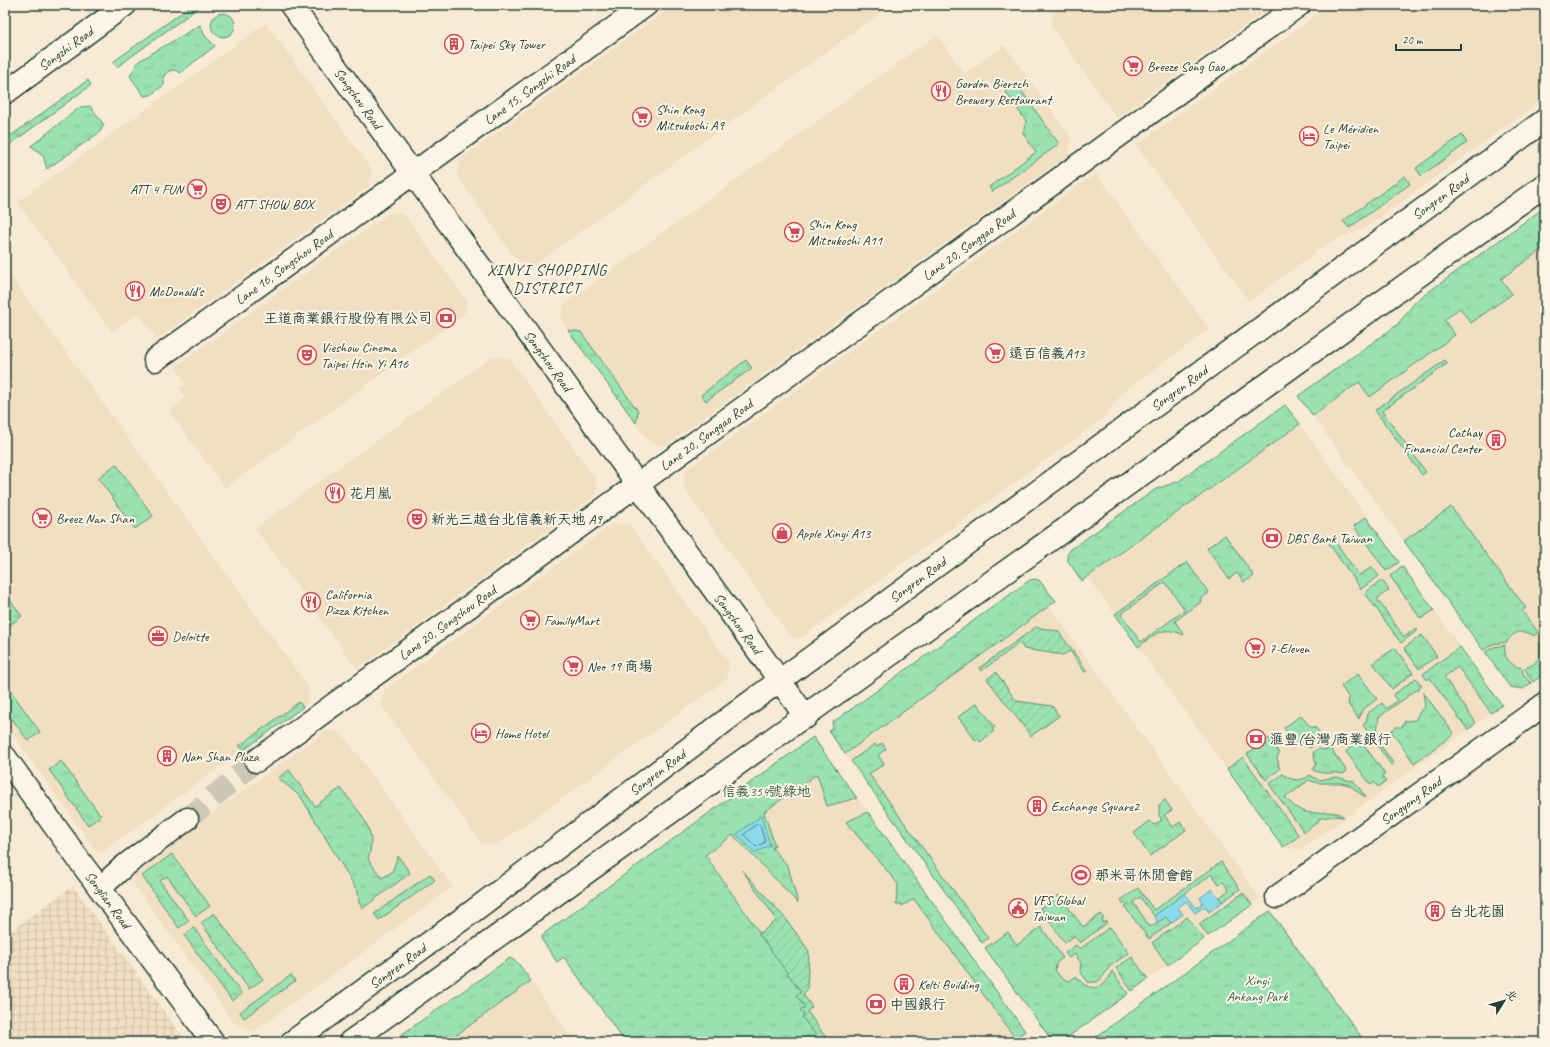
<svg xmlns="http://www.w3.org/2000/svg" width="1550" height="1047" viewBox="0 0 1550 1047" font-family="Caveat,'LXGW WenKai TC',sans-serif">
<defs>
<pattern id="industrial-grid" width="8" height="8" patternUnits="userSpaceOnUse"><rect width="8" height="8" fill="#f1dfc2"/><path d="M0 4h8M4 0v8" fill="none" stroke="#cec0a7"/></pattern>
<pattern id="grass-tufts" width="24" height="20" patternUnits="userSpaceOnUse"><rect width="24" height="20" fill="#9ae2b1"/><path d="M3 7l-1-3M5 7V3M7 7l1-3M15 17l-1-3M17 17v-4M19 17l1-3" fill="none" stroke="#84c399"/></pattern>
<pattern id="garden-furrows" width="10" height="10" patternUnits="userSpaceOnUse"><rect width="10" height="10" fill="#9ae2b1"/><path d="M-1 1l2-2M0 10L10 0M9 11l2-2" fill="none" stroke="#84c399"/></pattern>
</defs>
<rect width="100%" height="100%" fill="#f7ebd5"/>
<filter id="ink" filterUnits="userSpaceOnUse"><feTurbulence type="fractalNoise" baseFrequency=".025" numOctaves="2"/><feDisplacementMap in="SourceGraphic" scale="8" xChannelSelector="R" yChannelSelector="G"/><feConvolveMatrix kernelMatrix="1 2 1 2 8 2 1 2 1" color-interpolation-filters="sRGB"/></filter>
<g filter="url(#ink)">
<g fill="#f1dfc2">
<path d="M674 5H891L535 265 518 262 457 176 459 160Z"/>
<path d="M1060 5H1273L1117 118 1051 26 1053 10Z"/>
<path d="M1330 5H1545V98L1365 228 1329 243 1249 301 1136 145Z"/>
<path d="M266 23 372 170 369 186 157 339 138 313 112 332 17 202Z"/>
<path d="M937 35 965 74 1004 45 1072 138 1069 154 666 445 650 443 561 321 564 304Z"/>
<path d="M1096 173 1209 329 1125 391 1101 420 800 638 790 636 683 487 685 471Z"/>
<path d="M390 212 404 214 467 301 464 314 225 488 169 411 186 398 179 389 186 384 175 367Z"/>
<path d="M1545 247V673L1523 689 1510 687 1313 416Z"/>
<path d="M5 268 310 689 307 704 102 852H97L5 724Z"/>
<path d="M493 356 509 358 597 481 595 496 357 669 255 528Z"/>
<path d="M1300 424 1502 705 1301 850 1283 847 1088 577Z"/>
<path d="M614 523 630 525 729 663 727 679 497 845 481 843 381 705 384 690Z"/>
<path d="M1049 606 1260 898 1061 1042H1053L845 754Z"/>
<path d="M326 731 342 733 453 887 253 1032 234 1023 132 882 134 869Z"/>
<path d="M832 763 1033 1042H821L760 932 705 855Z"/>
<path d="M531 981 575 1042H447Z"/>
</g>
<path fill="url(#industrial-grid)" d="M73 886 186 1042H5V935Z"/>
<g fill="url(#grass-tufts)" stroke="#5c9072" fill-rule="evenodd">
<path d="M192 5H202L117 67 113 62Z"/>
<circle cx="223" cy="25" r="12"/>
<path d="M200 25 205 36 215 46 180 73C174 68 168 70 164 76V85L151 95 144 96 130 76 139 61Z"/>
<path d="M88 80 91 85 5 148V140Z"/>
<path d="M1016 83 1059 144 992 192 989 187 1036 152 1022 132 1025 130 1026 121 1005 91Z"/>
<path d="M90 106 104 125 100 132 47 169 43 155 31 146 80 107Z"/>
<path d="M1462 135 1467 143 1421 176 1416 168Z"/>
<path d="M1405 176 1410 184 1349 228 1343 221Z"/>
<path d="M1545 207V247L1501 279 1512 294 1471 323 1460 308 1444 320 1455 335 1370 397 1359 382 1313 416 1298 396 1397 325 1416 301Z"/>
<path d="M568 330 581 332 638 411 636 423Z"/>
<path d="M746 360 752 368 706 401 701 395Z"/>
<path d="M1445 360 1448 363 1382 411 1426 472 1422 475 1375 410Z"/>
<path d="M1285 405 1300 424 1082 581 1068 561 1067 555 1071 549 1156 489 1179 481Z"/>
<path d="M116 464 153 516 135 529 98 478Z"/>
<path d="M1451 507 1526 608 1522 611 1538 632 1534 636C1524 629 1513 631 1507 642L1493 644 1483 650 1404 541Z"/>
<path d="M1366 517 1399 562 1386 571 1354 526Z"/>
<path d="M1225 535 1254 576 1244 582 1237 573 1229 579 1207 548Z"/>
<path d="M1334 540 1359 575 1372 567 1379 576 1361 589 1329 544Z"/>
<path d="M1187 562 1209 593 1200 599 1201 602 1175 621 1184 635C1162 625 1156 634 1138 647L1115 614ZM1165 582 1185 610 1141 642 1121 614Z"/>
<path d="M1402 566 1434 610 1421 619 1390 576Z"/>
<path d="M1036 579 1040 581 1056 601 845 754 829 731 833 728 832 723 1030 580Z"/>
<path d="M1382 580 1389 590 1377 599 1404 637 1416 628 1418 630 1401 643 1365 593Z"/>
<path d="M5 593 22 616 5 629Z"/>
<path d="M1422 635 1437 656 1419 669 1404 648Z"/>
<path d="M1543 643 1545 647V673L1533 682 1524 668C1536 666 1543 655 1539 644Z"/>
<path d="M1505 645C1503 657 1510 666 1522 668L1523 674 1531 683 1523 689 1510 687 1485 652 1494 647Z"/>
<path d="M1460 647 1502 705 1491 713 1458 667 1444 677 1476 723 1468 730 1430 678 1427 680 1423 674Z"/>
<path d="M1395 648 1413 673 1392 689 1373 663Z"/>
<path d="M1358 674 1377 699 1362 710 1359 719 1348 704 1349 698 1341 686Z"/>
<path d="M1416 678 1422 686 1379 717 1376 739 1394 764 1392 766 1363 725 1366 722 1368 713 1382 703 1386 709 1397 701 1393 695Z"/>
<path d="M5 683 40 732 28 741 5 709Z"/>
<path d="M1423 692 1454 734 1414 763 1391 731 1396 727H1402L1405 721 1415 720 1421 710 1425 707Z"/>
<path d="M299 702 303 707 244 750 239 746Z"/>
<path d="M977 703 995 727 992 729 994 731 980 742 978 739 976 741 958 717Z"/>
<path d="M1301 715 1309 726 1316 728 1327 743 1318 742 1310 748 1300 742H1294L1284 728Z"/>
<path d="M813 737 857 798 827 806 817 774 764 812 775 846 772 848 788 866 798 903 733 835 705 855 801 992 805 1007 803 1017 821 1042H625L564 957 557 962 542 940V935Z"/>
<path d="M1354 737 1358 743 1361 741 1385 774 1382 777 1386 782 1378 787 1374 782 1371 785 1346 752 1350 748 1346 743Z"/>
<path d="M1269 738 1279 753 1277 758 1280 769 1266 780 1247 754Z"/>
<path d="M882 743 886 749 878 755 884 764 869 774 988 938 982 943 851 761 875 744 877 747Z"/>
<path d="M1330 748 1347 771 1343 774C1332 771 1324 776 1313 770L1316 764 1313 752 1318 749 1327 750Z"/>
<path d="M1243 757 1299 836 1283 847 1227 769Z"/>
<path d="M61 761 101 816 88 825 49 770Z"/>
<path d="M289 770 315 806 341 788C357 811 379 828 368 859L382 878 392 872 398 856 410 873 363 908 359 903 358 892 301 797 278 778Z"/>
<path d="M1283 774C1290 781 1302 782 1310 775L1318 780 1337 777 1351 781 1353 780 1366 797C1360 795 1354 787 1346 784 1333 781 1320 786 1309 780L1285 798C1291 803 1297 810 1306 812 1318 815 1334 808 1344 817L1332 816 1318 819 1319 821 1304 832 1269 784Z"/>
<path d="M1165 800 1172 810 1164 815 1173 827 1180 822 1186 830 1150 856 1134 833 1150 821 1154 825 1162 820 1159 815V805Z"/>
<path d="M868 812 1025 1031 1015 1038 914 899 902 906V904H896L898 884 846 822Z"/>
<path d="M172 854 210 906 196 916 167 876 160 881 189 921 179 928 142 876Z"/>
<path d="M1221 862 1240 889 1222 902 1219 898 1229 890 1223 882 1219 884 1212 874 1154 916 1140 897 1133 902 1150 927 1166 916 1171 923 1149 939 1125 907 1129 904 1123 903 1121 900 1138 888 1154 910Z"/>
<path d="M430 874 435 880 379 920 374 914Z"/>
<path d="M1243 893 1252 905 1208 936 1199 924Z"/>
<path d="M1059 895 1083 927 1101 914 1103 917 1102 923 1106 921 1107 923 1080 943 1074 936 1065 943 1040 908Z"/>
<path d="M1270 911 1365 1042H1089Z"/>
<path d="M214 913 263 979 249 989 201 923Z"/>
<path d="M1187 917 1204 939 1168 965 1152 943Z"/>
<path d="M1041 927 1063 958 1057 962 1055 970 1062 979 1070 981 1076 976C1089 994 1104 990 1112 971L1128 994 1061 1042H1053L985 948 1008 932 1017 945Z"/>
<path d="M1110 927 1129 953C1123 958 1112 963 1108 969 1102 977 1101 984 1088 982L1080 971 1081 963 1075 954 1069 958 1065 953 1076 945 1080 949Z"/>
<path d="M194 928 242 994 232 1001 184 935Z"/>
<path d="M1132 957 1148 979 1132 991 1116 968Z"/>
<path d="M510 958 518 963 531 981 447 1042H391Z"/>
<path d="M291 975 295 981 244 1018 240 1012Z"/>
</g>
<g fill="url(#garden-furrows)" stroke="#5c9072">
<path d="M1036 627 1058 631 1087 671 1085 672 1070 651 1063 655 1024 649 1020 643 981 671 979 668Z"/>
<path d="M996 672 1016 701 1052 706 1059 716 1031 736 987 679Z"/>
<path d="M742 870 786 919 809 951 807 990 803 994 812 1007 807 1011 829 1042H821L802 1017 804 1015 800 1010 805 1007 796 995 801 992 759 934 777 920Z"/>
</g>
<g fill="#8cdbea" stroke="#609ca1">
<path d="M761 816 770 845 755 853 737 834Z"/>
<path d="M1212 889 1222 902 1209 912 1205 906 1195 913 1186 901 1178 908 1183 914 1171 923 1166 917 1158 922 1154 916 1185 893 1196 908 1203 903 1200 898Z"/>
</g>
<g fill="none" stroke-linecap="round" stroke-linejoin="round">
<path stroke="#4b7c7d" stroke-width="1" d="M757 824 760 825 765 842 756 847 744 835Z"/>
<path stroke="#ccc8b5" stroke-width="22" stroke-dasharray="22 11" stroke-linecap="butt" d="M187 819 256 761"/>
<g stroke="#1f3d34" stroke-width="25">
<g id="minor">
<path id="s1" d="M291 5 806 717"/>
<path id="s2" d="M5 93 125 5"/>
<path id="s3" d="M155 360 646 5"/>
<path id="s4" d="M5 757 79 860 213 1042"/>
<path id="s5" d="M256 761 1299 5"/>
<path d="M100 888 123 867 187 819"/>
<path id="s6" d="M1277 897 1545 704"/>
<path id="s7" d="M292 1042 468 915 745 706 1545 120"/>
<path d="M350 1042 1545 185"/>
</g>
</g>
<use href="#minor" stroke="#fcf5e5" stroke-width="22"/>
</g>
</g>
<defs>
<g id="building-ring" transform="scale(1)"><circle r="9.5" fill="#fcf5e5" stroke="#d1495b" stroke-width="1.5"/><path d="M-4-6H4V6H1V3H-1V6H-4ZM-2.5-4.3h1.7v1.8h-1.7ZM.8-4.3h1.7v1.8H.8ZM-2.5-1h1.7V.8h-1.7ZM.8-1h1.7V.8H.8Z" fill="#d1495b"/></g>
<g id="supermarket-ring" transform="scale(1)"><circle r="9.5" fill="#fcf5e5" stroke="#d1495b" stroke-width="1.5"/><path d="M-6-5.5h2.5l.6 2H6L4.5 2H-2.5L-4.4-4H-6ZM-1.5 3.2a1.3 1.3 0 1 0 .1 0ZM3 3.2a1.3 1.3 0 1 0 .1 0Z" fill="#d1495b"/></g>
<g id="restaurant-ring" transform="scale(1)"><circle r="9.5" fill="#fcf5e5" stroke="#d1495b" stroke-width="1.5"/><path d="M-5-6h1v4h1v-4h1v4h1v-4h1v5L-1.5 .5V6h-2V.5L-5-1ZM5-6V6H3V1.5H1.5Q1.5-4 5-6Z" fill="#d1495b"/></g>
<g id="hotel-ring" transform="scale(1)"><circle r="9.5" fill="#fcf5e5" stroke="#d1495b" stroke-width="1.5"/><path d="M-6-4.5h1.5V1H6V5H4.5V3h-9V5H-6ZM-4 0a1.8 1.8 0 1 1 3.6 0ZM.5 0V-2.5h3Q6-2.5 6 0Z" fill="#d1495b"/></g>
<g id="theatre-ring" transform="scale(1)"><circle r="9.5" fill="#fcf5e5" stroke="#d1495b" stroke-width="1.5"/><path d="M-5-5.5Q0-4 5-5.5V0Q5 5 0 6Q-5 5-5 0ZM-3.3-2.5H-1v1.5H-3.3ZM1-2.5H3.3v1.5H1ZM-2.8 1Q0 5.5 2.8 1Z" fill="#d1495b"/></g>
<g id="bank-ring" transform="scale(1)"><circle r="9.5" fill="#fcf5e5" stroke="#d1495b" stroke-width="1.5"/><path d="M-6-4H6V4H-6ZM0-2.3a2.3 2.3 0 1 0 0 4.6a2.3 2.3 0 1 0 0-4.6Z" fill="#d1495b"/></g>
<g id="shop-ring" transform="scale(1)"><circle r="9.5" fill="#fcf5e5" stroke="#d1495b" stroke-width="1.5"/><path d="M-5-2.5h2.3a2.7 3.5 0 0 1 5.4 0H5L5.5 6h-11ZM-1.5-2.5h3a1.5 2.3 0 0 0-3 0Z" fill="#d1495b"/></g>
<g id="office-ring" transform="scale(1)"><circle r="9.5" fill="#fcf5e5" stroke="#d1495b" stroke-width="1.5"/><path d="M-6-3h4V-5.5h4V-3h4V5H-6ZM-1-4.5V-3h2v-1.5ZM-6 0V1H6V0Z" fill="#d1495b"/></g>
<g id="stadium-ring" transform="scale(1)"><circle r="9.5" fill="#fcf5e5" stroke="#d1495b" stroke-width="1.5"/><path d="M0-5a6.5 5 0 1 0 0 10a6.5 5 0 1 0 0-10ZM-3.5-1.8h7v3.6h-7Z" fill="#d1495b"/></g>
<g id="civic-ring" transform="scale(1)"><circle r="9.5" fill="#fcf5e5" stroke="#d1495b" stroke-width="1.5"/><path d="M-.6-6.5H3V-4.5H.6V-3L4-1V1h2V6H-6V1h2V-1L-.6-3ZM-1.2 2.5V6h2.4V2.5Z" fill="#d1495b"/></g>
</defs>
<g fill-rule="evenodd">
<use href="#building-ring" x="454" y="44"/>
<use href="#supermarket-ring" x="1133" y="66"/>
<use href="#restaurant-ring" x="941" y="91"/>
<use href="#supermarket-ring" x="642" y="117"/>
<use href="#hotel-ring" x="1309" y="136"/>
<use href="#supermarket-ring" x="197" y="189"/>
<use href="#theatre-ring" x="221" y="204"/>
<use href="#supermarket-ring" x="794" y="232"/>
<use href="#restaurant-ring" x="135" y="291"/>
<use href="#bank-ring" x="446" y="318"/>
<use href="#supermarket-ring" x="995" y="353"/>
<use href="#theatre-ring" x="307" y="355"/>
<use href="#building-ring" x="1496" y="440"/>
<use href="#restaurant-ring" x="335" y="493"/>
<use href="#supermarket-ring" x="42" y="518"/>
<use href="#theatre-ring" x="417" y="519"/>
<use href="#shop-ring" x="782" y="533"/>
<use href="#bank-ring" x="1272" y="538"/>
<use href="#restaurant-ring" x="311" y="602"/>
<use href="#supermarket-ring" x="530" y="620"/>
<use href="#office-ring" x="158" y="636"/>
<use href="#supermarket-ring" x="1255" y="648"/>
<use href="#supermarket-ring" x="573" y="666"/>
<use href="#hotel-ring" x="481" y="733"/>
<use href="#bank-ring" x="1256" y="739"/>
<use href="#building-ring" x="167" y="756"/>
<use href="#building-ring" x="1037" y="806"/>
<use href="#stadium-ring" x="1081" y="875"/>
<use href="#civic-ring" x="1018" y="908"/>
<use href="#building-ring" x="1435" y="911"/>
<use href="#building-ring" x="904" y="984"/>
<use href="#bank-ring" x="876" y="1004"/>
</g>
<g text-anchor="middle" stroke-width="4" stroke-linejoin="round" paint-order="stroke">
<g font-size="14" fill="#1f3d34" stroke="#fcf5e5" text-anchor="start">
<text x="468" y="49">Taipei Sky Tower</text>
<text x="1147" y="71">Breeze Song Gao</text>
<text x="955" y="88">Gordon Biersch<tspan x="955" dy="16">Brewery Restaurant</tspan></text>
<text x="656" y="114">Shin Kong<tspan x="656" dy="16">Mitsukoshi A9</tspan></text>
<text x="1323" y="133">Le Méridien<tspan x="1323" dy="16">Taipei</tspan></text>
<text x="183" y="194" text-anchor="end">ATT 4 FUN</text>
<text x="235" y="209">ATT SHOW BOX</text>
<text x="808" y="229">Shin Kong<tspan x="808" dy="16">Mitsukoshi A11</tspan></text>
<text x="149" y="296">McDonald's</text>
<text x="432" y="323" text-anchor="end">王道商業銀行股份有限公司</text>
<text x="321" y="352">Vieshow Cinema<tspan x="321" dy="16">Taipei Hsin Yi A16</tspan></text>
<text x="1009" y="358">遠百信義A13</text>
<text x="1482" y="437" text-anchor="end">Cathay<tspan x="1482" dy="16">Financial Center</tspan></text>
<text x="349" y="498">花月嵐</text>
<text x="56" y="523">Breez Nan Shan</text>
<text x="431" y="524">新光三越台北信義新天地 A9</text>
<text x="796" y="538">Apple Xinyi A13</text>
<text x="1286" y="543">DBS Bank Taiwan</text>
<text x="325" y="599">California<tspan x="325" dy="16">Pizza Kitchen</tspan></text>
<text x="544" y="625">FamilyMart</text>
<text x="172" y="641">Deloitte</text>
<text x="1269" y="653">7-Eleven</text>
<text x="587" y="671">Neo 19 商場</text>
<text x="495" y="738">Home Hotel</text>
<text x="1270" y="744">滙豐(台灣)商業銀行</text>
<text x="181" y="761">Nan Shan Plaza</text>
<text x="1051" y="811">Exchange Square2</text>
<text x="1095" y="880">那米哥休閒會館</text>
<text x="1032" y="905">VFS Global<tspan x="1032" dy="16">Taiwan</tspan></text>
<text x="1449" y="916">台北花園</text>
<text x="918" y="989">Kelti Building</text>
<text x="890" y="1009">中國銀行</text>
</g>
<g font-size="14" fill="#1f3d34" stroke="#fcf5e5">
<text dy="5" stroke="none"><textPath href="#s2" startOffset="75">Songzhi Road</textPath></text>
<text dy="5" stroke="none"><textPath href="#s3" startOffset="462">Lane 15, Songzhi Road</textPath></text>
<text dy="5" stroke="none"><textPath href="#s1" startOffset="115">Songshou Road</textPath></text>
<text dy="5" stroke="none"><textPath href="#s7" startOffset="1426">Songren Road</textPath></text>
<text dy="5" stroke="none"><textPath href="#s5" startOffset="880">Lane 20, Songgao Road</textPath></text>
<text dy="5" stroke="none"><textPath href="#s3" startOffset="159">Lane 16, Songshou Road</textPath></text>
<text dy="5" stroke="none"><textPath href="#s1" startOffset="439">Songshou Road</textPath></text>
<text dy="5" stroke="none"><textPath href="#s7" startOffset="1102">Songren Road</textPath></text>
<text dy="5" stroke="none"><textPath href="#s5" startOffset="556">Lane 20, Songgao Road</textPath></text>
<text dy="5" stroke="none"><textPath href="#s7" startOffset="778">Songren Road</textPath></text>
<text dy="5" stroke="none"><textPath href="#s5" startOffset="236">Lane 20, Songshou Road</textPath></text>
<text dy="5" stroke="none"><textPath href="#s1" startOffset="763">Songshou Road</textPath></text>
<text dy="5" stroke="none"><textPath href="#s7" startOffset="454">Songren Road</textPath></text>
<text dy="5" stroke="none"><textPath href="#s6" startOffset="165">Songyong Road</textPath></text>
<text dy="5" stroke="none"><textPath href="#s4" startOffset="176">Songlian Road</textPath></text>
<text dy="5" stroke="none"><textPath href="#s7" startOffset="130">Songren Road</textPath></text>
</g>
<g font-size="14" fill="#385e4d" stroke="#fcf5e5">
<text x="766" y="796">信義354號綠地</text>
<text x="1257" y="985">Xinyi<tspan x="1257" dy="16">Ankang Park</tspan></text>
</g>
<g font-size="16" letter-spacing="1" fill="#1f3d34" stroke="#fcf5e5">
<text x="547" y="275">XINYI SHOPPING<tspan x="547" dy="18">DISTRICT</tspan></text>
</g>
</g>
<rect width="1550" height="1047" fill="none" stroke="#fcf5e5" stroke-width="20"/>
<rect x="10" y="10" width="1530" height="1027" fill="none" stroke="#1f3d34" stroke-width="1.5" filter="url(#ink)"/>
<g transform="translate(1504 1001) rotate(53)" stroke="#fcf5e5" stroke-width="3" paint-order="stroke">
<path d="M0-3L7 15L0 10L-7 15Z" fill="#1f3d34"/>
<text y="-6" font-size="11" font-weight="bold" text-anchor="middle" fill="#1f3d34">北</text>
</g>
<path d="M1396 44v6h65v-6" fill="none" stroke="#1f3d34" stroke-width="2"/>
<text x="1402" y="44" font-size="12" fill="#1f3d34" stroke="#fcf5e5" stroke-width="3" paint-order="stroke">20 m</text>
</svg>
